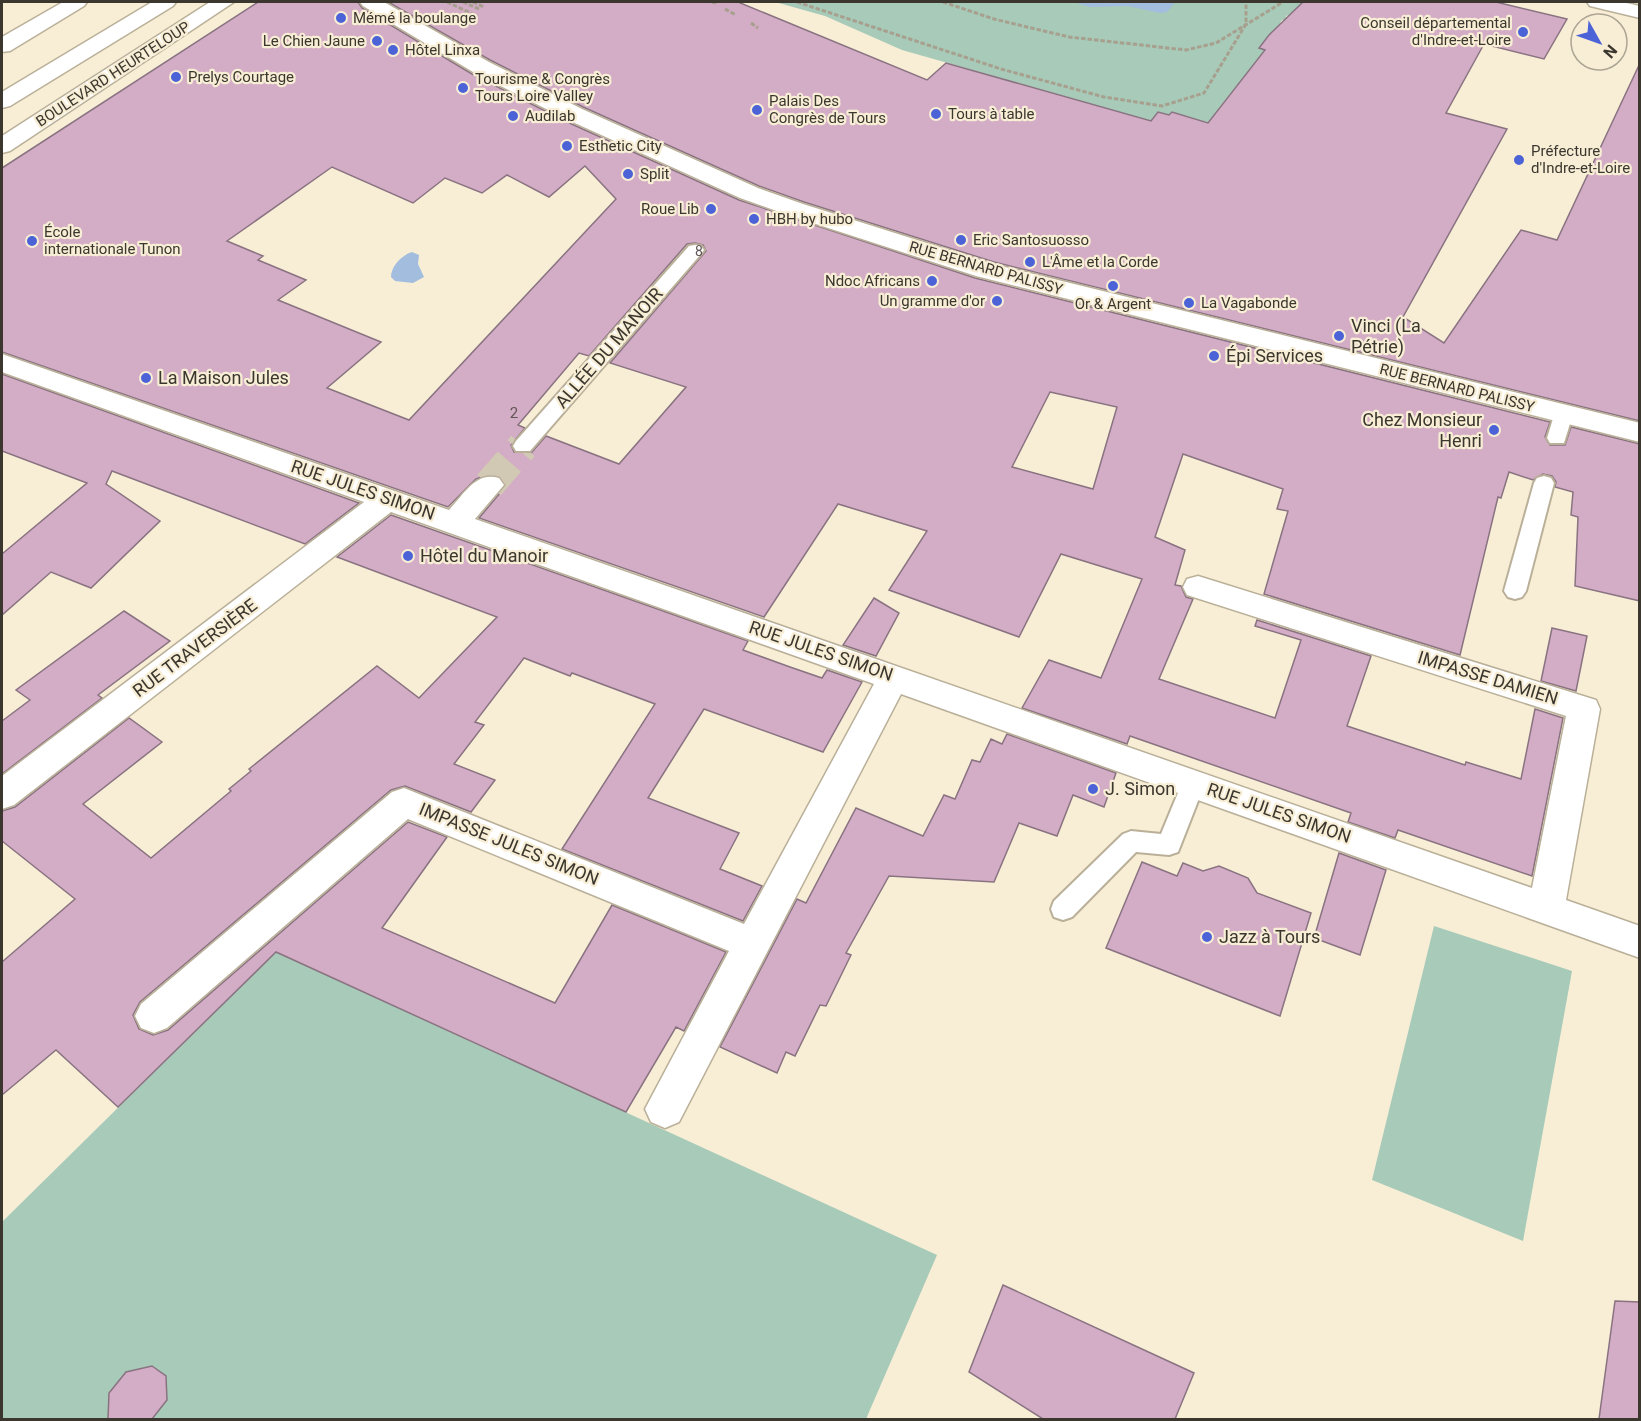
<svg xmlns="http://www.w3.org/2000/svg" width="1641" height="1421" viewBox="0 0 1641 1421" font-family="Roboto,sans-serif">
<rect width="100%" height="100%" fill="#f8eed6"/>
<g fill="#a7cab9">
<path d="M775 2H1302L1292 15 1285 16 1289 18 1287 21 1282 20 1280 23 1284 24 1260 48 1265 50 1219 108 1220 126 1172 112 1169 115 1158 112 1151 121 902 50 825 16Z"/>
<path d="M1434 926 1572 971 1523 1241 1372 1180Z"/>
<path d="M276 952 937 1255 866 1419 2 1420V1222Z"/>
</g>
<g fill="#a2bdde">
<path d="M1073 2H1175L1167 12 1160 13 1128 6 1090 7Z"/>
<path d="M412 252 419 255 418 264 424 277 413 283 395 281 391 277C391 266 402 255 412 252Z"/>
</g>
<g fill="#d3acc5" stroke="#897381" stroke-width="1.5" fill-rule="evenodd">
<path d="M258 2H358L362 8 472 74 565 121 739 200 975 278 1550 422 1545 437 1550 445H1565L1571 427 1640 444V601L1575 586 1578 517 1571 515 1573 492 1555 487 1556 482 1552 476 1543 474 1533 480 1509 472 1501 498 1498 497 1460 655 1264 594 1288 511 1277 509 1283 489 1183 454 1155 537 1185 550 1175 585 1181 586 1186 597 1193 599 1159 679 1275 718 1301 640 1255 626 1257 620 1371 656 1347 726 1465 765 1466 762 1521 779 1535 709 1563 718 1532 876 1398 830 1395 838 1348 822 1351 813 1130 736 1127 744 1022 708 1049 660 1101 678 1142 579 1061 554 1019 637 889 590 927 531 838 504 764 617 479 518 506 486 499 476 491 474 476 479 448 507 2 352V168ZM585 166 616 199 409 420 327 388 381 342 278 300 306 280 258 260 263 256 227 241 332 167 413 203 445 178 482 193 507 175 549 197ZM695 243 703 245 706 251 610 363 686 387 619 464 546 436 532 452H514L511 445 525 428 518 425 579 353 589 356 687 244ZM1050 392 1117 407 1093 489 1012 467Z"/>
<path d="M388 2H738L927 80 946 63 1151 121 1158 112 1169 115 1172 112 1208 123 1265 50 1259 48 1269 35 1303 2H1496L1567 19 1544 59 1484 44 1446 113 1507 129 1403 317 1444 343 1521 230 1557 240 1640 63V421L994 262 804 202 759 186 583 107 490 60Z"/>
<path d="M2 374 359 503 305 544 112 471 106 484 160 521 91 588 51 572 2 615V554L87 483 2 451Z"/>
<path d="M391 515 748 641 743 650 790 667 822 678 827 670 862 682 823 752 704 709 648 798 739 833 720 869 762 886 743 921 562 849 655 704 572 673 570 676 524 658 475 722 484 725 454 764 495 780 471 812 405 786 391 790 140 1002 133 1015 139 1029 153 1035 168 1030 408 822 447 837 382 928 555 1003 612 905 726 952 684 1031 676 1027 626 1112 276 952 118 1107 56 1050 2 1095V962L75 899 2 841V811L15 807 129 718 162 742 83 804 151 858 231 791 229 789 251 771 249 769 377 666 419 698 497 617 337 557Z"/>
<path d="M874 598 899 613 876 656 843 645Z"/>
<path d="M124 611 170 641 98 695 102 698 2 774V721L30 700 16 690Z"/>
<path d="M1552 628 1587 636 1576 691 1541 681Z"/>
<path d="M1007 734 1116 773 1104 807 1073 795 1057 836 1019 823 994 882 889 876 846 953 851 955 826 1006 820 1005 795 1056 786 1052 777 1073 720 1047 797 899 806 903 856 808 923 836 944 795 955 799 972 760 980 762 991 739 1002 744Z"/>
<path d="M1339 853 1386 870 1360 955 1314 938Z"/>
<path d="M1142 862 1177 876 1183 863 1203 871 1219 866 1248 878 1257 893 1311 913 1280 1016 1106 948Z"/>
<path d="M1003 1285 1194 1373 1175 1419H1043L969 1372Z"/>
<path d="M1615 1301 1640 1302V1419H1599Z"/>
<path d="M152 1366 166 1376 167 1400 152 1419H108L109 1393 126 1372Z"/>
</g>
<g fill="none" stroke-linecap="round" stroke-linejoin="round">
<path stroke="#d2c9b4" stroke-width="31" stroke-dasharray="31 15" stroke-linecap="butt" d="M489 485 523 446"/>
<g stroke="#bab099" stroke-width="4">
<g id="lane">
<path d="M695 245 701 246 704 250 701 254 530 451H516L513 446 516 441 689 246Z"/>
<path d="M1563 408 1570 409 1573 414 1564 443H1550L1547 438 1556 409Z"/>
<path d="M1544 476 1551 478 1554 483 1526 591 1522 597 1515 599 1508 597 1504 591 1534 483 1537 478Z"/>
<path d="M1193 773 1201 776 1205 783 1178 852 1169 855 1136 852 1072 917 1063 920 1054 917 1051 909 1054 901 1123 834 1131 831 1161 834 1185 776Z"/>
</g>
</g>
<g stroke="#bab099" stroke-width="3">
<g id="street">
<path d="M152 2H176L173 6 10 106 2 108V92Z"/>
<path d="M360 2H384L489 62 582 109 758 188 803 204 993 264 1640 423V442L976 276 785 214 740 198 566 119 473 72 363 6Z"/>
<path d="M1587 2H1622L1640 6V18L1590 6Z"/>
<path d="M2 354 449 510C464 494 476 471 499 478L504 485 475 519 1532 888 1566 716 1187 595 1183 587 1187 579 1198 576 1596 700 1600 709 1566 900 1640 926V958L901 694 679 1122 665 1128 651 1122 645 1109 729 951 408 819 167 1028 154 1033 141 1028 135 1016 141 1004 392 792 404 788 744 924 874 684 391 512 14 805 2 809V776L364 502 2 372Z"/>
</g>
</g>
<g stroke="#bab099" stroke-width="3">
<g id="primary">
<path d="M63 2H87L84 6 10 51 2 52V37Z"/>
<path d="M210 2H234L10 151 2 153V136Z"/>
</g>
</g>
<g stroke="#a7a08e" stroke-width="3" stroke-dasharray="4.5 2" stroke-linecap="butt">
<path d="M447 2 477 16"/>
<path d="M463 2 479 9"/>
<path d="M473 2 484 7"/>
<path d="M712 2 716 3"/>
<path d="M797 2 1001 69 1104 97 1162 106 1204 93 1246 24V2"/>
<path d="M943 2 994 19 1069 37 1186 50 1216 43 1283 2"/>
<path d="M725 9 736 15"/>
<path d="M463 14 472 18"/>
<path d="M751 23 758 28"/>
</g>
<use href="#lane" fill="#fff" fill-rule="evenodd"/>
<use href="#street" fill="#fff" fill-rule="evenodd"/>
<use href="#primary" fill="#fff" fill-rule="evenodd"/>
</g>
<g fill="#4c63d8" stroke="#f8eed6" stroke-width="2">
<circle cx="341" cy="18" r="6"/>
<circle cx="1523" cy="32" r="6"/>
<circle cx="377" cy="41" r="6"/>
<circle cx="393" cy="50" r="6"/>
<circle cx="176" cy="77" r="6"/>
<circle cx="463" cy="88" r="6"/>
<circle cx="757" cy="110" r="6"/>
<circle cx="936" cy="114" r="6"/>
<circle cx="513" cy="116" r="6"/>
<circle cx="567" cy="146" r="6"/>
<circle cx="1519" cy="160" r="6"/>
<circle cx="628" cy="174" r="6"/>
<circle cx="711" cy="209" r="6"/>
<circle cx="754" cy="219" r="6"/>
<circle cx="961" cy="240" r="6"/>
<circle cx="32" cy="241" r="6"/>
<circle cx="1030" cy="262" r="6"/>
<circle cx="932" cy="281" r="6"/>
<circle cx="1113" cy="286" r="6"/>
<circle cx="997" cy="301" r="6"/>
<circle cx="1189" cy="303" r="6"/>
<circle cx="1339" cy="336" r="6"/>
<circle cx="1214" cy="356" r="6"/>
<circle cx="146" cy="378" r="6"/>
<circle cx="1494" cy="430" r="6"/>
<circle cx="408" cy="556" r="6"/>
<circle cx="1093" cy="789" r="6"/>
<circle cx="1207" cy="937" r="6"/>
</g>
<g text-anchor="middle" stroke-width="4.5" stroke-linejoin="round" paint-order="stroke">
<g font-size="14" fill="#615454">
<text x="699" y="256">8</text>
</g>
<g font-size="15" fill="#3b372e" stroke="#f8eed6" text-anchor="start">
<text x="353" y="23">Mémé la boulange</text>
<text x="1511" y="28" text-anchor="end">Conseil départemental<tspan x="1511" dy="17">d'Indre-et-Loire</tspan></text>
<text x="365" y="46" text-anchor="end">Le Chien Jaune</text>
<text x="405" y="55">Hôtel Linxa</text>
<text x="188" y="82">Prelys Courtage</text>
<text x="475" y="84">Tourisme &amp; Congrès<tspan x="475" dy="17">Tours Loire Valley</tspan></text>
<text x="769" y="106">Palais Des<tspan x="769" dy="17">Congrès de Tours</tspan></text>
<text x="948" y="119">Tours à table</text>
<text x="525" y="121">Audilab</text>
<text x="579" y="151">Esthetic City</text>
<text x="1531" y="156">Préfecture<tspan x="1531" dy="17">d'Indre-et-Loire</tspan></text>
<text x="640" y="179">Split</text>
<text x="699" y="214" text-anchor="end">Roue Lib</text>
<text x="766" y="224">HBH by hubo</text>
<text x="44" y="237">École<tspan x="44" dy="17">internationale Tunon</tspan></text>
<text x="973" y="245">Eric Santosuosso</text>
<text x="1042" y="267">L'Âme et la Corde</text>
<text x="920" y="286" text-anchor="end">Ndoc Africans</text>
<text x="985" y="306" text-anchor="end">Un gramme d'or</text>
<text x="1201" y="308">La Vagabonde</text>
<text x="1113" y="309" text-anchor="middle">Or &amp; Argent</text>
</g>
<g font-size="15" fill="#3b372e" stroke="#f8eed6">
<text transform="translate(113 74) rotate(-33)" y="5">BOULEVARD HEURTELOUP</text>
<text transform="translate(986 268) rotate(16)" y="5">RUE BERNARD PALISSY</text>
<text transform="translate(1457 388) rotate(14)" y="5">RUE BERNARD PALISSY</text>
</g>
<g font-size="15" fill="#615454">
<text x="514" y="418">2</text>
</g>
<g font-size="18" fill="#3b372e" stroke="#f8eed6" text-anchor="start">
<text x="1351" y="332">Vinci (La<tspan x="1351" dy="21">Pétrie)</tspan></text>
<text x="1226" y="362">Épi Services</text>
<text x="158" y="384">La Maison Jules</text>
<text x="1482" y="426" text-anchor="end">Chez Monsieur<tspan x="1482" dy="21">Henri</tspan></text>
<text x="420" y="562">Hôtel du Manoir</text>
<text x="1105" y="795">J. Simon</text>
<text x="1219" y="943">Jazz à Tours</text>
</g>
<g font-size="18" fill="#3b372e" stroke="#f8eed6">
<text transform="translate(609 348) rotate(-49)" y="6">ALLÉE DU MANOIR</text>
<text transform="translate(363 490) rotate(19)" y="6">RUE JULES SIMON</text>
<text transform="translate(195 648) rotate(-37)" y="6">RUE TRAVERSIÈRE</text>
<text transform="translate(821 651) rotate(19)" y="6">RUE JULES SIMON</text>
<text transform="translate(1488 678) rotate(17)" y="6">IMPASSE DAMIEN</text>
<text transform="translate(1279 813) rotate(19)" y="6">RUE JULES SIMON</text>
<text transform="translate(509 844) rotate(22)" y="6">IMPASSE JULES SIMON</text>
</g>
</g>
<rect width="1641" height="1421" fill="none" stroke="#3b372e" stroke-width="6"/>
<g transform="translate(1599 42) rotate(130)"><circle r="28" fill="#f8eed6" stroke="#aca593" stroke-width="1.5"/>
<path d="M0-4.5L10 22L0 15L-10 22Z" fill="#4c63d8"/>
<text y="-9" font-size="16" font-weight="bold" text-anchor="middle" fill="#3b372e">N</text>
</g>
</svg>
